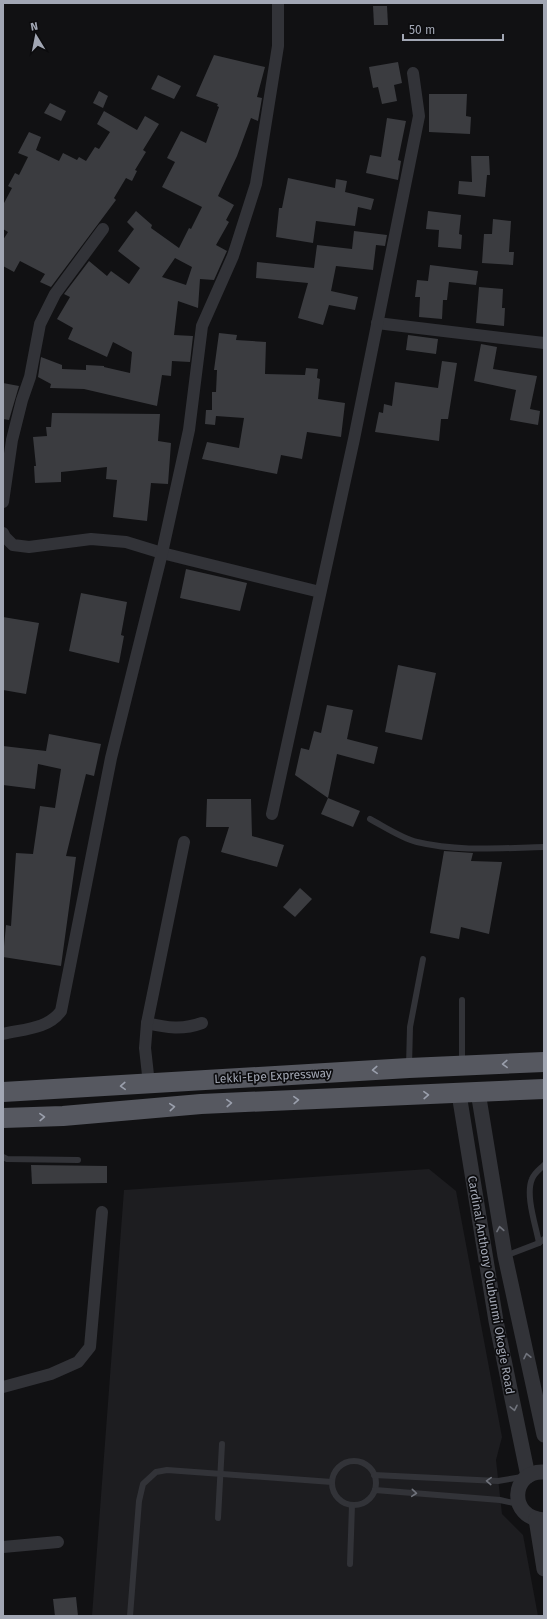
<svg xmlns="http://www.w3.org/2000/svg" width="547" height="1619" viewBox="0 0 547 1619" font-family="'Fira Sans',sans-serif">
<rect width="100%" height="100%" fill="#111113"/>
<path fill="#1d1d20" d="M429 1169 456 1191 502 1437 496 1460 502 1514 523 1535 538 1616H92L124 1190Z"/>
<g fill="#3b3c40" fill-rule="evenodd">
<path d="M373 6H387L388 25H374Z"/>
<path d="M214 55 265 67 257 97 262 98 258 121 251 118 237 156 218 196 234 205 226 220 229 222 216 245 227 251 226 253 214 280 200 279 198 308 178 301 174 335 193 336 190 362 172 361 171 376 162 375 157 406 84 389 50 388 51 384 38 377 41 357 62 365V369L86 370V365L104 366V367L130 373 132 352 113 342 107 357 68 339 73 328 57 319 70 297 64 294 89 261 107 276 111 271 129 284 140 268 118 251 134 229 127 222 136 211 152 225 151 228 179 248 189 228 191 229 202 207 162 187 175 162 167 158 181 131 206 143 219 107 217 106 218 104 196 96ZM175 258 192 267 186 285 162 277Z"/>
<path d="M398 62 402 83 394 85 397 101 382 104 378 87 373 88 369 67Z"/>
<path d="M158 75 181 86 174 99 151 89Z"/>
<path d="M99 91 108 96 103 108 93 103Z"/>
<path d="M429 94H467L466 116 471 117 470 134 429 132Z"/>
<path d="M50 103 66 111 61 121 44 113Z"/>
<path d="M104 111 137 130 145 116 159 124 143 150 146 152 135 170 137 171 132 181 126 178 114 198 116 200 51 287 40 282 45 274 20 261 14 272 3 266V240L8 232 3 229V205L12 188 8 186 15 173 19 175 28 157 18 153 29 132 41 137 36 150 59 161 63 153 77 160 79 157 86 161 95 147 99 149 110 132 97 124Z"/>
<path d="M387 118 406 121 398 160 401 161 398 180 366 173 370 155 381 157Z"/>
<path d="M471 156H489L490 175H487L485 197 458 194 459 181 472 182Z"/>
<path d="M288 178 335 188 336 179 347 181 345 192 374 199 371 210 358 207 355 226 316 221 313 243 276 237 279 208H282Z"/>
<path d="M428 211 461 215 459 234 462 235 461 249 438 247 439 230 426 229Z"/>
<path d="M493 219 511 221 509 252H514L513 265 482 263 484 234H492Z"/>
<path d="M354 231 387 235 385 246 376 245 373 270 336 266 331 291 358 297 355 310 329 305 323 325 298 318 308 283 256 278 257 262 314 268 317 245 352 249Z"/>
<path d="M430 265 478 271 476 285 449 282 447 300H443L442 319 419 317 420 297H415L417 280 428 281Z"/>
<path d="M479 287 503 289 502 308H505L504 326 476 323Z"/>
<path d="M219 333 237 335 236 340 266 342 265 374 305 375 306 368 318 369 317 378 320 379 318 399 345 403 341 437 307 432 302 459 281 455 277 474 202 459 207 442 239 448 244 418 216 416 215 425 205 424 206 410H212V392H216L217 370H214Z"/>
<path d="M408 335 438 339 436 354 406 350Z"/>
<path d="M481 344 497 347 493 369 537 376 530 409 540 411 538 425 510 420 516 390 474 381Z"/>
<path d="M442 361 457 363 448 419H441L439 441 375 432 379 412 383 413 384 404 392 406 395 382 438 388Z"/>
<path d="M3 383 19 386 9 420 3 419Z"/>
<path d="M52 413 160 414 158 441 171 443 168 484 151 483 147 521 113 517 117 480 106 479 107 467 61 472V482L35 483 34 466H36L33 437 47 436 46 427H51Z"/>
<path d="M186 569 247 583 240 611 180 598Z"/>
<path d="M81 593 127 602 121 635 124 636 119 663 69 651Z"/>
<path d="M3 617 39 623 26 694 3 690Z"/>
<path d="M398 665 436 673 422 740 385 732Z"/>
<path d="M327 705 353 710 347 739 378 747 374 764 337 754 328 798 295 775 301 748 309 750 314 731 321 733Z"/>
<path d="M49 734 101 744 94 776 86 774 66 856 76 857 61 966 3 957 6 925 11 926 16 853 33 854 40 806 55 808 61 769 38 764 35 789 3 785V746L46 751Z"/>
<path d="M328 798 360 811 353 827 321 814Z"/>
<path d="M207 799H251L252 836 284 845 277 867 221 852 229 827H206Z"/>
<path d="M444 851 473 853 471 861 502 862 489 934 461 927 459 939 430 933Z"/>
<path d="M300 888 312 899 295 917 283 907Z"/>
<path d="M31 1165 107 1166V1183L32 1184Z"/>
<path d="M76 1597 78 1616H55L53 1599Z"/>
</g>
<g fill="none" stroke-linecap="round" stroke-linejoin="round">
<g stroke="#323338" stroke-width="6">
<path d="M370 819C385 827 401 838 417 842 458 852 502 848 544 847"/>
<path d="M462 1000V1062"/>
<path d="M409 1066 410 1027 423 959"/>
<path d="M3 1157 7 1159 78 1160"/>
<path d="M539 1243C536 1226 525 1195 532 1179 534 1173 540 1169 544 1165"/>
<path d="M505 1256 539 1243 544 1239"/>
<circle cx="354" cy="1483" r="22"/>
<path d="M374 1475 498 1481 522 1477"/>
<path d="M375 1490 500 1500 518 1504"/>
<path d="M218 1518 222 1444"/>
<path d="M350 1564 352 1505"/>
<path d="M130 1616 139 1501 143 1484 156 1472 167 1470 332 1482"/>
</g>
<g stroke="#323338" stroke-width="12">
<path d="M377 323 544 343"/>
<path d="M3 502 12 440 22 400 30 377 40 324 55 294 103 229"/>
<path d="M3 533 5 537 13 545 29 547 91 539 126 542 162 553 320 592"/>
<path d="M272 814 354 439 419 116 413 73"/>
<path d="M147 1023C167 1028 183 1030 202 1023"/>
<path d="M3 1034C24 1029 48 1029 61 1011L111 758 162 553 189 430 202 326 233 256 256 184 278 46V3"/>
<path d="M149 1084 145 1048 147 1023 184 842"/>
<path d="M3 1387 51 1374 78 1362 90 1347 102 1212"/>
<path d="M3 1547 58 1542"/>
</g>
<g stroke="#323338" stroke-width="15">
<path d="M478 1092 505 1256 544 1435"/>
<path d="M459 1094 496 1321 528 1476"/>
<path d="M544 1472C511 1470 507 1518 544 1520"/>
<path d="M536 1519 544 1569"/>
</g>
<g stroke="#565860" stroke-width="20">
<path d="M3 1092 409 1068 544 1062"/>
<path d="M3 1118 63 1116 201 1104 544 1089"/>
</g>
</g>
<defs><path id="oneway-chevron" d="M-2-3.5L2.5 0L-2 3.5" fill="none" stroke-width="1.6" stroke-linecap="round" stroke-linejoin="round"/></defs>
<g stroke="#9a9fac">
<use href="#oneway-chevron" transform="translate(505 1064) rotate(178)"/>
<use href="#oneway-chevron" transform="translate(375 1070) rotate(177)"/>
<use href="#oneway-chevron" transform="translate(123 1086) rotate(177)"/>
<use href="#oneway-chevron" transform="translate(426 1095) rotate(-2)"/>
<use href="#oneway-chevron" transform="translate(296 1100) rotate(-2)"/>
<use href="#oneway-chevron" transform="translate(229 1103) rotate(-3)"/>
<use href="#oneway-chevron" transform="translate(172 1107) rotate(-5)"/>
<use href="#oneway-chevron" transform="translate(42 1117) rotate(-2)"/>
</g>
<g stroke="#70737c">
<use href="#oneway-chevron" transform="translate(500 1229) rotate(-100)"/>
<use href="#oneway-chevron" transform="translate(527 1356) rotate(-102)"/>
<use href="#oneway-chevron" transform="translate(514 1408) rotate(78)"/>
<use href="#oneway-chevron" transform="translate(489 1481) rotate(-177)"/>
<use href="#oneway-chevron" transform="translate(414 1493) rotate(5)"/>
</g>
<g text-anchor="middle" stroke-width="3.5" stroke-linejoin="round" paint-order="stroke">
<g font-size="12" fill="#a2a7b4" stroke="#0c0c0e">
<text transform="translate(273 1076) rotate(-3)" y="4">Lekki-Epe Expressway</text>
<text transform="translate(491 1285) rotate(80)" y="4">Cardinal Anthony Olubunmi Okogie Road</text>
</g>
</g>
<rect width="547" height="1619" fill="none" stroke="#a2a7b4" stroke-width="8"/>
<g transform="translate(36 36) rotate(350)" stroke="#0c0c0e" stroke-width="3" paint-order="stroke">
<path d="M0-3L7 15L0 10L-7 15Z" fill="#a2a7b4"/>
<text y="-6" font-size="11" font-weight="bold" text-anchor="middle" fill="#a2a7b4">N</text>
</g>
<path d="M403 34v6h100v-6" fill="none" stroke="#a2a7b4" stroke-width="2"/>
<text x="409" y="34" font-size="12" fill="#a2a7b4" stroke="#0c0c0e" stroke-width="3" paint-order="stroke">50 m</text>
</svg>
